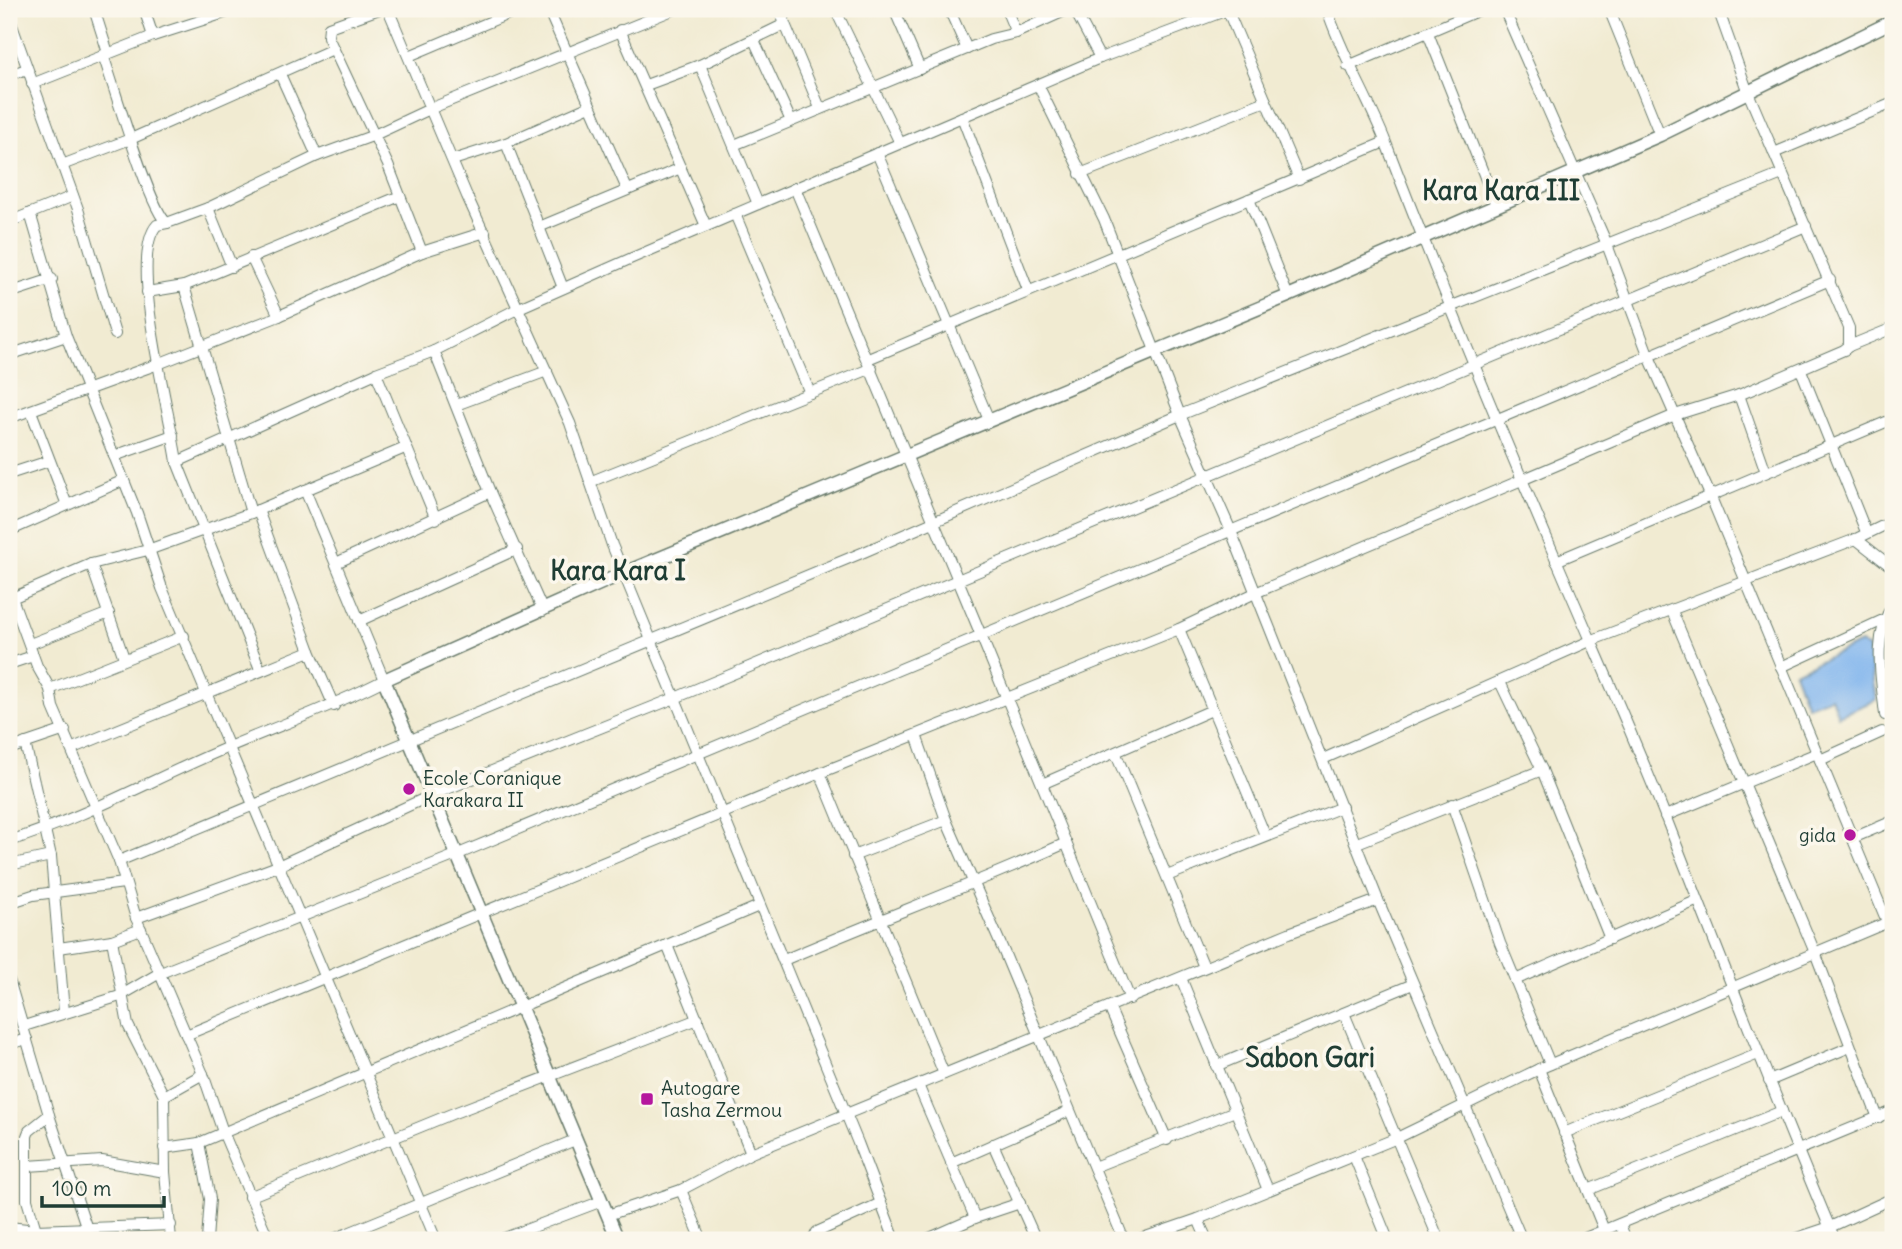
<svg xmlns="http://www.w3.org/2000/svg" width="1902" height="1249" viewBox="0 0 1902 1249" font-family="Delius,sans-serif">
<rect width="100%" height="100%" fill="#fbf7ec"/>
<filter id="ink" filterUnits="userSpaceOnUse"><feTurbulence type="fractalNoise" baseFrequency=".0143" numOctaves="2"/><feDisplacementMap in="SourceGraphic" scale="14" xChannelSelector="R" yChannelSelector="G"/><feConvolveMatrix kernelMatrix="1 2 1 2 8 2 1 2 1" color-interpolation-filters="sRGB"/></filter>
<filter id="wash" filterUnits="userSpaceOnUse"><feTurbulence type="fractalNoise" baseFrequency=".00686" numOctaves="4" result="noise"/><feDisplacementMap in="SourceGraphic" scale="28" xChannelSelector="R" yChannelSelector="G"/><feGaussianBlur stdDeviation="1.57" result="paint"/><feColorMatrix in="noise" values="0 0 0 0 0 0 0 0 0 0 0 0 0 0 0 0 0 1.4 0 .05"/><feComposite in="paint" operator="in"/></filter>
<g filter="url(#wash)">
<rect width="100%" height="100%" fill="#f1ebd2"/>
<path fill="#7fb4ed" stroke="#4f7890" stroke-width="2" d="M1861 643 1868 648 1876 700 1838 716 1831 697 1807 706 1794 672Z"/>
</g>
<g filter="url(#ink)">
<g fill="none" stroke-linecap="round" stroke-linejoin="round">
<g stroke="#687a6b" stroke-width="12">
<g id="minor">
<path d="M94 9 108 53"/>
<path d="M144 9 153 36"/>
<path d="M379 9 329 27 328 37 388 165 422 252"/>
<path d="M388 9 467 196 570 423 612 545 858 1143 895 1240"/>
<path d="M548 9 627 189"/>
<path d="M835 9 900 143"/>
<path d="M894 9 920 69"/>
<path d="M949 9 967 49"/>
<path d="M1006 9 1016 33"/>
<path d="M1074 9 1100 58"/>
<path d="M1227 9 1299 179"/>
<path d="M1327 9C1342 56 1368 97 1386 143 1441 287 1500 429 1561 571 1596 653 1633 735 1666 818 1721 959 1776 1100 1835 1240"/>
<path d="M1504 9 1606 242 1648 354 1710 495 1893 936"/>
<path d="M1609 9 1660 135"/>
<path d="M9 17 78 209 115 334"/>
<path d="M785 24 820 108"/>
<path d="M620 30 706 226"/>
<path d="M1428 33 1496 205"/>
<path d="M754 40 791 121"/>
<path d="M103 55C113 83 150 211 167 223L208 208 317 156 372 136 432 108 675 9"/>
<path d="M409 56 520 9"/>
<path d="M700 65 758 204"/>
<path d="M1348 66 1482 9"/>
<path d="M280 74 317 156"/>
<path d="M9 75 27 69"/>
<path d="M32 84 153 36 237 9"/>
<path d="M646 85 700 65 785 24 779 9"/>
<path d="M1038 85 1104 219 1180 415 1231 531 1378 900 1522 1240"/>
<path d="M962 117 1028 290"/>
<path d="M506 143 563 288"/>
<path d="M734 145 991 39 1016 33 1069 9"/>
<path d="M877 153 989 420"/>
<path d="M1774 153 1893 103"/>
<path d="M453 160 506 143 590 106"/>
<path d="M62 165 133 138 333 49"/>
<path d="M1080 174 1266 101"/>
<path d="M795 188C909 458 1019 728 1130 999"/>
<path d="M1249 199 1288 296"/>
<path d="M208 208 232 267"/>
<path d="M30 213 66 336 137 513 162 588 436 1240"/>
<path d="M735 214 810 393"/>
<path d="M9 222 73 196"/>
<path d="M167 223 157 225C127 257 171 416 177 462"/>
<path d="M539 227 681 168"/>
<path d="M251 257 279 316"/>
<path d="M184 286 251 513"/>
<path d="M147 292 184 286 400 196"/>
<path d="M9 293 52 279"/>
<path d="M1849 346 1893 328"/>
<path d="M434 351 490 492 543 611"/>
<path d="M9 355 66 336"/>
<path d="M868 359 1385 142"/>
<path d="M1801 370 1866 532"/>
<path d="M376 373 436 519"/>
<path d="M1739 395 1766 472"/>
<path d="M456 405 547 371"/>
<path d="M31 411 67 505"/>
<path d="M9 418 158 364 279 316 422 252 485 232"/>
<path d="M114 456 173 435"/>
<path d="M9 474 49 461"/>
<path d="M592 481 872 368"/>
<path d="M258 510 310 651 334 706"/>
<path d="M9 531 124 480"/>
<path d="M1856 539 1893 568"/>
<path d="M1556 561 1893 419"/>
<path d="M336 563 490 492"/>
<path d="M91 564 124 658"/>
<path d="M9 587 12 598 9 599"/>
<path d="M1672 611 1816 955 1878 1118"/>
<path d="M359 621 517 549"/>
<path d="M1179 629 1265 835"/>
<path d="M30 644 109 613"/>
<path d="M9 664 33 656"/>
<path d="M1781 667 1883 620"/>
<path d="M260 669 177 462 376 373 434 351 519 308 632 258 1100 58 1230 9"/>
<path d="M1500 682 1542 770 1610 939"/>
<path d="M50 689 184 636"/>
<path d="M1885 715C1881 676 1872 638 1893 604"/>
<path d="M916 735 946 820 1004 952 1124 1240"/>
<path d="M25 743 51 856 64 1012"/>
<path d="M73 748 310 651"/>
<path d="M9 749 65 730"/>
<path d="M1116 754 1204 967"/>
<path d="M1323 759 1590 641 1856 539 1893 521"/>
<path d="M1820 760 1882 732"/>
<path d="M820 773 944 1074"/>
<path d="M1042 784 1212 710"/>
<path d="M1452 804 1500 943 1550 1064"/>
<path d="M1665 816 1817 753"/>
<path d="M1853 838 1893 821"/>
<path d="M9 841C87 817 156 777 231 746 283 724 334 706 384 680L305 490"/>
<path d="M1357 843 1542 770"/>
<path d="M853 856 946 820"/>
<path d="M119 861 864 552 1180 415 1782 174"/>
<path d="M9 865 51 856"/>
<path d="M1167 876 1342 807"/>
<path d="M9 903 33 895 124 883"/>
<path d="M136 918 278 866 432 795 675 698 1806 226"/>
<path d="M112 940 128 1025 164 1096"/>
<path d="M667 945 751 1153"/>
<path d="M59 948 112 940 141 929"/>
<path d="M784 960C877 920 973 885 1066 843"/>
<path d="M1181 978 1268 1190"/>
<path d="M9 980 49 1115 29 1131 27 1136V1200L36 1230"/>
<path d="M1515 980 1696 901"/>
<path d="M1109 1007 1167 1140"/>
<path d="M1344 1013 1439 1240"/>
<path d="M24 1026 120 996 158 974 456 855 1830 280"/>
<path d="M186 1035 820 773 1179 629 1255 593 1675 415 1739 395 1844 350 1849 346V328L1747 90 1718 9"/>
<path d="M9 1044 27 1039"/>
<path d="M1216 1066 1413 984"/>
<path d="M1539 1069 1604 1230"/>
<path d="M1769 1081 1850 1047"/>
<path d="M918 1085 975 1218"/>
<path d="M49 1115 87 1229V1240"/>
<path d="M1564 1133 1758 1054"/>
<path d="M199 1143 210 1199 207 1240"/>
<path d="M993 1144 1036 1240"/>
<path d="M164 1148 199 1143 759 906"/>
<path d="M1354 1156 1388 1240"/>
<path d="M951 1163 1069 1111"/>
<path d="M28 1166 102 1161 165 1172"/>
<path d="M1094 1167 1235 1111"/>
<path d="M681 1190 702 1240"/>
<path d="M1588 1190 1782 1111"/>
<path d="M249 1197 454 1113 698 1019"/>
<path d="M608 1215 681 1190 751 1153 1289 933 1378 900"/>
<path d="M1198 1219 1207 1240"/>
<path d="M1620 1224 1626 1240"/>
<path d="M9 1227 36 1230 171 1225"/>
<path d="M171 1240 165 1172 164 1096 203 1074"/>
<path d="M269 1240 223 1132 203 1074 136 918 119 861 53 707 50 689 37 666 12 598 91 564 148 550 251 513 405 448"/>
<path d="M331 1240 575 1140"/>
<path d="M499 1240 602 1201"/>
<path d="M813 1240 817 1232 881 1203"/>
<path d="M925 1240 975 1218 1020 1203"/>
<path d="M1137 1240 1198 1219 1397 1138 1539 1069 1893 920"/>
<path d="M1580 1240 1893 1111"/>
<path d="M1791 1240 1830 1227 1893 1198"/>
</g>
</g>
<g stroke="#687a6b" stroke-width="15">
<path id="tertiary" d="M618 1240 384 680 624 573 1288 296 1660 135 1893 21"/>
</g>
<use href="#minor" stroke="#fff" stroke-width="10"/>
<use href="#tertiary" stroke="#fff" stroke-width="12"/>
</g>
</g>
<g fill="#b5179e" stroke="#fbf7ec" stroke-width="2.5">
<circle cx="409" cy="789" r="7"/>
<circle cx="1850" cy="835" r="7"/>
<rect x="640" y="1092" width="14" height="14" rx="3.5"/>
</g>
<g text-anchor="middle" stroke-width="7" stroke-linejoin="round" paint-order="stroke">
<g font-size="19" fill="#1f3d34" stroke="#fbf7ec" text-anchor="start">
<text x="423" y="785">Ecole Coranique<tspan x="423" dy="22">Karakara II</tspan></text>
<text x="1836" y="842" text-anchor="end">gida</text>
<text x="661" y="1095">Autogare<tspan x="661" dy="22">Tasha Zermou</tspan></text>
</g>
<g font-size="26" font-weight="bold" fill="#1f3d34" stroke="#fbf7ec">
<text x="1501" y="200">Kara Kara III</text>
<text x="618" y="580">Kara Kara I</text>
<text x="1310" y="1067">Sabon Gari</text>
</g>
</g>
<rect width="1902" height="1249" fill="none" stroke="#fbf7ec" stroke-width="35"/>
<path d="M42 1196v10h122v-10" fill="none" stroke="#1f3d34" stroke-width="3.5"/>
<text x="52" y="1196" font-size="21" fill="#1f3d34" stroke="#fbf7ec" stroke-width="5" paint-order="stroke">100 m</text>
</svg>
